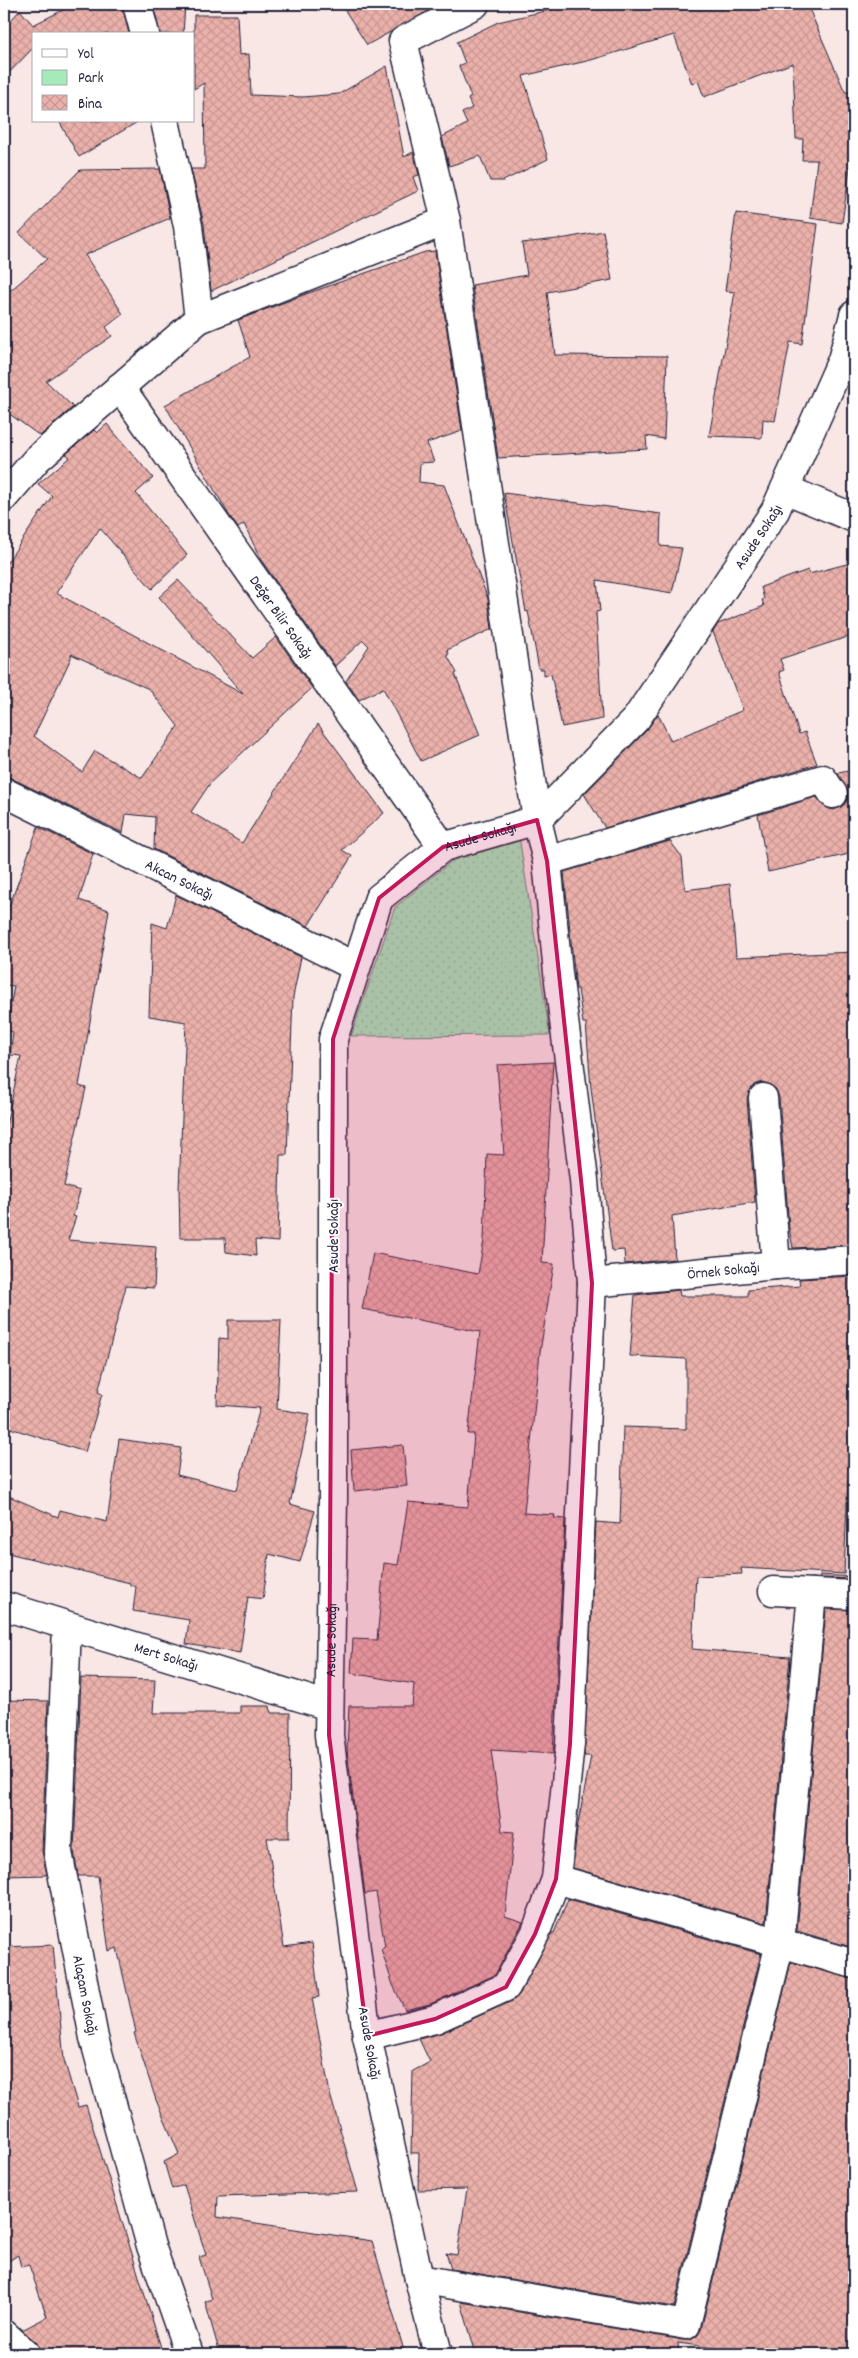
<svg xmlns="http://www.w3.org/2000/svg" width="858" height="2358" viewBox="0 0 858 2358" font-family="Dekko,sans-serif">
<defs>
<pattern id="green-dots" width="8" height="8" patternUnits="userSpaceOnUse" patternTransform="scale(1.25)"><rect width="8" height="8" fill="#a3ecba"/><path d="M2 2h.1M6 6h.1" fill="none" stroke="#8ccaa1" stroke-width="1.8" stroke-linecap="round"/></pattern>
<pattern id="building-cross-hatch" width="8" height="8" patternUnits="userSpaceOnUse" patternTransform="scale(1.25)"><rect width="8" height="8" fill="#ebb0aa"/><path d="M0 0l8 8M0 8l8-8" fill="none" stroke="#c99793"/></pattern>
</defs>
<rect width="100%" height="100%" fill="#f9e7e6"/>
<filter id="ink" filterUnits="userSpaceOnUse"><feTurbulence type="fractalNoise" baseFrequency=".02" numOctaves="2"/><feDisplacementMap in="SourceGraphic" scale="10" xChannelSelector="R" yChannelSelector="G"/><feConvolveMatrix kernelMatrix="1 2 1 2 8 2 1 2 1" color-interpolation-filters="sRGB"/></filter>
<g filter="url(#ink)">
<path fill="url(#green-dots)" stroke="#62877a" d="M519 836 550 1035 351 1036 395 907 464 851Z"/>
<g fill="url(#building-cross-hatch)" stroke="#22223b" fill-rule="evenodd">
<path d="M75 4H122L129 34H34V47L4 78V28L20 10 33 25Z"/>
<path d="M153 4H185L183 34H160Z"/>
<path d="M341 4H441L367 45Z"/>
<path d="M575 4H807L845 92H854V159L851 160 842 223 810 218 817 160H802L803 139H796L793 63 704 97 698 81 692 84 674 35 591 60 523 76 548 159 503 181H490L480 156 449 166 442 137 467 124 462 113 472 108 468 99 471 97 459 66 465 63 457 42 498 22Z"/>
<path d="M194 15H237L239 55 249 54 251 95 303 97 339 94 387 66 404 157 413 152 419 175 413 177 418 191 211 291 204 224 191 169H205L204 83 194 89Z"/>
<path d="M59 121H139L79 157Z"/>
<path d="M160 169 170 218 85 255 123 314 106 327 112 336 46 381 73 407 40 436 4 410V296L47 259 19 233 80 170Z"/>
<path d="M736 213 818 224 802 344 790 342 775 421 763 419 762 438 709 436 735 292 725 291Z"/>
<path d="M603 231 612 280 547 292 555 355 667 356 664 439 646 436 647 449 498 458 472 285 527 275 522 243 566 238Z"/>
<path d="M435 251 462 431 427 443 434 462 420 463 419 482 444 485 488 599 492 629 447 650 449 654 447 655 457 673 455 674 480 735 421 761 383 688 359 700 346 681 369 646 363 640 335 666 261 560 244 524 238 528 229 515 165 405 250 357 238 320 306 294 425 252Z"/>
<path d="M107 424 153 478 136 493 187 555 152 589 100 528 56 593 243 694 159 597 178 580 252 658 276 637 312 688 211 782 191 812 242 843 318 724 384 813 342 850 352 856 308 926 154 849 155 817 126 814 123 833 11 778 4 776V567L52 496 38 484 70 457 66 454 94 430 97 433ZM71 654 149 689 178 726 142 778 95 751 82 772 34 736 71 658Z"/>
<path d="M504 493 661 514 660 546 682 548 672 593 597 580 600 611 596 612 602 719 562 727 551 674 544 676V669H539L528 611 526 612Z"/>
<path d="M854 562V635L780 659 784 670 779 672 799 734 805 732 817 764 605 828 584 794 647 730 658 714 671 741 743 710 713 632 718 624 764 606 762 600 764 599 761 587 808 570 809 574Z"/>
<path d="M854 770V853L768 872 758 815 816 797 827 808 834 810 841 807 847 801 848 793 838 773Z"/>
<path d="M38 827 93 854 79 900 109 910 79 1086 86 1088 64 1186 80 1191 73 1216 76 1217 68 1240 156 1247 154 1288 126 1286 98 1392 102 1394 85 1452 4 1426V1135L21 1056 10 1055 13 1032 6 1030 14 986 4 985V921Z"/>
<path d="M670 841 682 857 685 890 730 884 736 957 854 952V1245L793 1248 789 1228 779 1097 776 1089 769 1084 762 1082 754 1085 749 1092 747 1099 755 1202 672 1216 675 1259 625 1264 624 1250 612 1251 591 1088 586 1023H583L578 989H576L564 872Z"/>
<path d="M176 895 301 957 293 997 287 1155H280L278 1242 255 1240 256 1256 226 1252 225 1238H180L179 1189 186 1022 149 1016 152 923 167 928Z"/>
<path d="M553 1062 542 1263 554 1264 540 1352 524 1513 555 1515 554 1518 565 1519 553 1754 491 1750 502 1831 514 1832 505 1916 523 1922 495 1975 430 2004 405 2010 393 1985 381 1949 385 1947 376 1892 365 1894 347 1750 349 1706H412L414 1684 351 1673 353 1639 377 1640 384 1563 398 1565 408 1502 468 1507 474 1434H468L480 1332 362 1309 373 1253 478 1274 484 1240 487 1154 504 1155 497 1065Z"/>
<path d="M854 1276V1369H852L851 1440H854V1480H848L844 1574 741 1568 742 1574 696 1576 692 1649 790 1657 766 1923 573 1868 577 1829 591 1756H584L596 1522 620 1524 623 1427 686 1429V1359L630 1356 635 1295 679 1290 680 1296H748V1290L800 1286 799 1279Z"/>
<path d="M228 1320H281L277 1409 310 1414 290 1504 315 1511 300 1562 269 1554 263 1599 248 1597 240 1653 186 1644 189 1620 133 1611 136 1587 130 1585V1583L4 1552V1494L58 1517 60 1510 107 1522 119 1439 181 1448 177 1475 237 1490 260 1408 217 1405 219 1338 228 1339Z"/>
<path d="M403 1445 407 1486 354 1491 351 1450Z"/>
<path d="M820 1575 854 1577V1579L820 1578Z"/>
<path d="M826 1609 854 1610V1948L797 1931Z"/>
<path d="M81 1678 155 1680 153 1713H240V1706H270L271 1713H290L289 1838H267L284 1947 312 1943 319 1997 312 1998 330 2094 358 2192 218 2196 217 2217 372 2241 405 2354H220L205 2302 212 2299 199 2257 206 2255 184 2185 172 2189 164 2162 179 2154 156 2100 134 2033 136 2032 117 1948 109 1951 98 1876H78L74 1851Z"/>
<path d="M4 1700 48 1701 42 1851 47 1875 4 1876Z"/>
<path d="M568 1899 761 1954 674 2307 451 2269 446 2253 457 2255 467 2189 418 2190 419 2153H411L413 2071 430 2062 419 2039 441 2033 512 2001 519 1995 552 1933H554Z"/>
<path d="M53 1945 64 2060 78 2107 86 2105 163 2354H41L37 2343 22 2330 47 2317 29 2265 21 2267 18 2255 4 2264V1947Z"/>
<path d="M791 1962 854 1979V2354H756L678 2343 679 2354H476L461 2302 683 2340H691L698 2335 701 2329Z"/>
</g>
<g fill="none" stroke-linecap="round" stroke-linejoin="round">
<g stroke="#22223b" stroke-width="31">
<g id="street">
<path d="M137 4 145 34"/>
<path d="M199 319 446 221"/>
<path id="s1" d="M120 387 443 847"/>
<path d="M785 489 854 518"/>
<path d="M4 497 37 459 199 319 188 226 165 121"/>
<path id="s2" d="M4 792 356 967"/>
<path d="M547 861 823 779 833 794"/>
<path d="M763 1098 776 1265"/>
<path id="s3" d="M592 1283 776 1265 854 1260"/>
<path d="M773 1591 854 1595"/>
<path id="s4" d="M4 1606 329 1706"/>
<path id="s5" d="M67 1626 58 1852 94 2038 151 2246 189 2354"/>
<path d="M556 1879 854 1964"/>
<path d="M367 2036 435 2019 506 1987 535 1934 556 1879 570 1744 592 1283 584 1180 558 973 547 861 537 820 446 221 403 41 475 4"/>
<path d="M419 2279 686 2325 780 1943 812 1593"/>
<path id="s6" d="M438 2354 419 2279 367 2036 329 1735 333 1499V1039L379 898 443 847 537 820 636 719 775 511 842 360 854 315"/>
</g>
</g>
<g stroke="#22223b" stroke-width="31">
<path id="secondary" d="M4 2334 26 2354"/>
</g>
<use href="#street" stroke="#fff" stroke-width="28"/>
<use href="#secondary" stroke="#fff" stroke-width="28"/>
</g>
</g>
<path fill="#c2185b" fill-opacity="0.2" stroke="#c2185b" stroke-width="4" stroke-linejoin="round" d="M537 820 547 861 592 1283 570 1744 556 1879 535 1934 506 1987 435 2019 367 2036 329 1735 333 1039 379 898 443 847Z"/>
<g text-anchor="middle" stroke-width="4" stroke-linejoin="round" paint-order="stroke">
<g font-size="15" fill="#22223b" stroke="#fff">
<text dy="5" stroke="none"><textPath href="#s6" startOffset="2014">Asude Sokağı</textPath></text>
<text dy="5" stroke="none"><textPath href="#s1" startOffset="281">Değer Bilir Sokağı</textPath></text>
<text dy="5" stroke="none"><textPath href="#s6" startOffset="1594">Asude Sokağı</textPath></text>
<text dy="5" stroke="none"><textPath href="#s2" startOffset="196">Akcan Sokağı</textPath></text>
<text transform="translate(333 1236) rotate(-90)" y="5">Asude Sokağı</text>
<text dy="5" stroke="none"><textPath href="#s3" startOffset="132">Örnek Sokağı</textPath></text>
<text dy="5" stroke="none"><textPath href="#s6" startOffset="724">Asude Sokağı</textPath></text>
<text dy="5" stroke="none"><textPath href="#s4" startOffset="170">Mert Sokağı</textPath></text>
<text dy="5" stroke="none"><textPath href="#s5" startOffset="372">Alaçam Sokağı</textPath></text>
<text transform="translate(370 2043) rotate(80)" y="5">Asude Sokağı</text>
</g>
</g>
<rect width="858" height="2358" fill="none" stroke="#fff" stroke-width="20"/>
<rect x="10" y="10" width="838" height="2338" fill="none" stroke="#22223b" stroke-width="2" filter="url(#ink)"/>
<rect x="32" y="32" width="162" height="90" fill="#ffffff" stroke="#a7a7b1"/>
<rect x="42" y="49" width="25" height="8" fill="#ffffff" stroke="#a7a7b1"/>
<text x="78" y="58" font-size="15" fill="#22223b">Yol</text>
<rect x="42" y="70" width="25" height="15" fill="#a3ecba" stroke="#a7a7b1"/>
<text x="78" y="82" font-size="15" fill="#22223b">Park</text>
<rect x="42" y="95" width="25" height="15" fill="url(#building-cross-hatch)" stroke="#a7a7b1"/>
<text x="78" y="108" font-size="15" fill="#22223b">Bina</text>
</svg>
